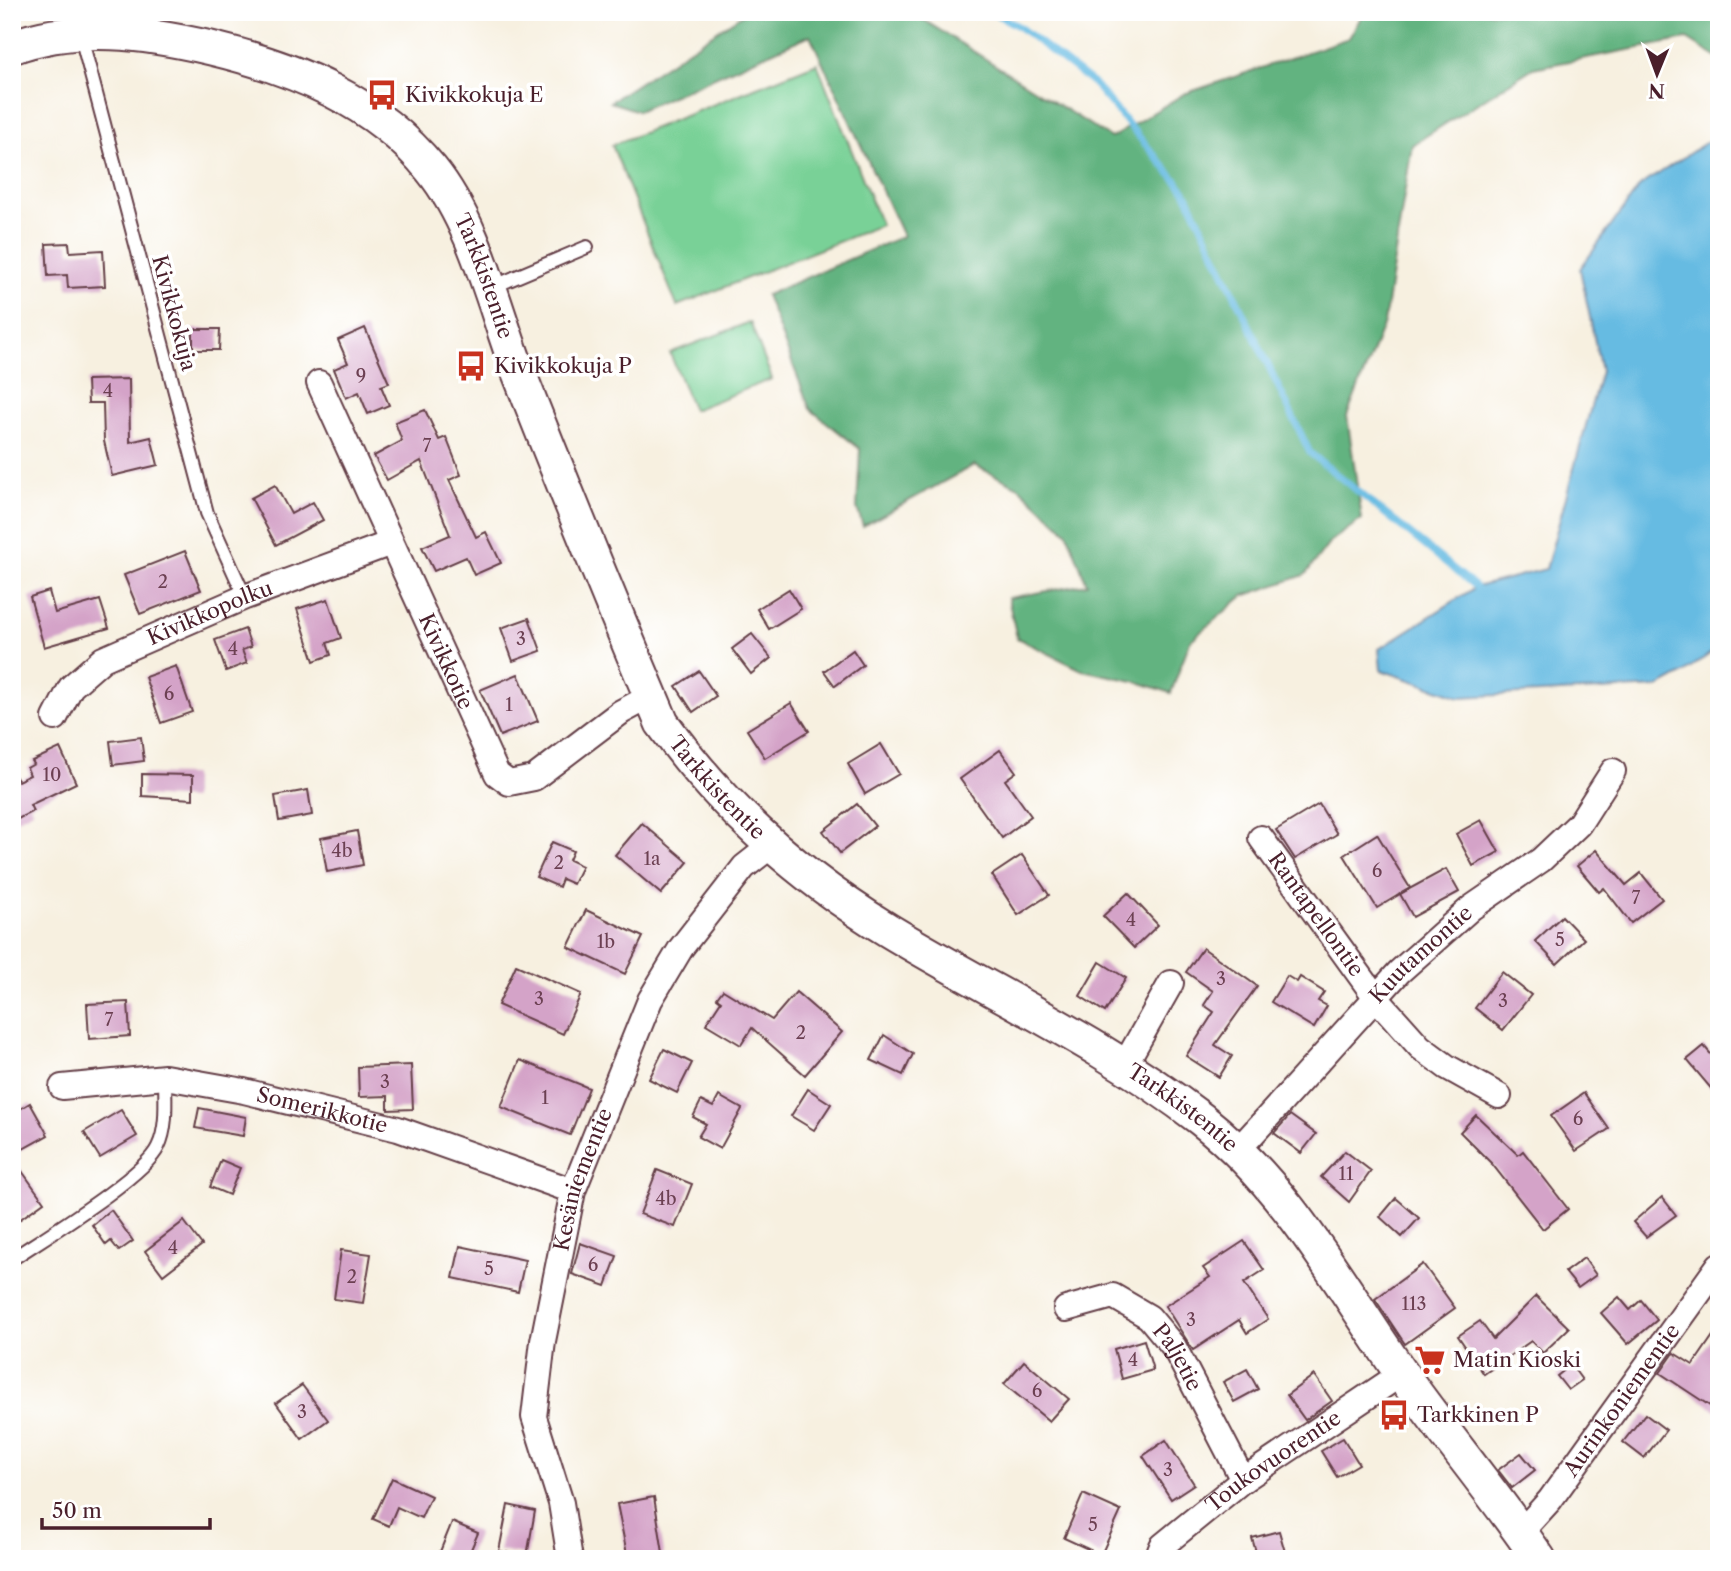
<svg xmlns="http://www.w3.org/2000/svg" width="1731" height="1571" viewBox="0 0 1731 1571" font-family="'Libre Caslon Text',serif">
<rect width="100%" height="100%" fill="#fff"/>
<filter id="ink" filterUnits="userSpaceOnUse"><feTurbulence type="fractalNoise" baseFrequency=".0143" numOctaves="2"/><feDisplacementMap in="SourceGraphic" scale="14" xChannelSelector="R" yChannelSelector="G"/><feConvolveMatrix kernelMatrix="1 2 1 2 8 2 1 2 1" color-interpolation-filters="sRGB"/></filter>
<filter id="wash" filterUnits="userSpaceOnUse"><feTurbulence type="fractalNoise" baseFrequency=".00686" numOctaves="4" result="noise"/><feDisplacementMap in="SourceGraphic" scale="28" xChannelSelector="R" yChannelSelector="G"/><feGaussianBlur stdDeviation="1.57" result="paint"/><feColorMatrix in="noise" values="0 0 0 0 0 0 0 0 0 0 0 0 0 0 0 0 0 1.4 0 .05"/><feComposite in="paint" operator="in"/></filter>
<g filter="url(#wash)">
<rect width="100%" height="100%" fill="#f7f0e0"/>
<g fill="#79d197" stroke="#627861" stroke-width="2">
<path d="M817 63 881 225 677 306 612 145Z"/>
<path d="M750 322 772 379 693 410 670 353Z"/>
</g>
<path fill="#62b380" stroke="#566956" stroke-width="2" d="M746 12H911L1111 138 1184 94 1349 38 1364 12H1719V59L1687 39 1533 68 1412 145 1384 323 1347 416 1362 519 1331 541 1305 575 1243 596 1190 641 1171 693 1138 682 1082 670 1017 638 1008 598 1087 584 1067 532 1019 487 974 465 863 526 857 508 860 449 810 409 766 295 903 236 810 35 638 111 610 102Z"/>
<path fill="#66bbe2" stroke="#586d86" stroke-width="2" d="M1719 134V647L1681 675 1659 687 1460 697 1381 670 1379 649 1476 587 1546 569 1601 371 1580 269 1640 186Z"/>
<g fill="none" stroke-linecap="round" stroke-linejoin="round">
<path stroke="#66bbe2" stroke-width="7" d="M992 12 1018 26 1095 85 1185 191 1310 453 1476 587"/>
</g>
<g id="blocks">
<g fill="#d4a3c8">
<path d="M69 243 70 252 103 250 105 286 68 288 67 275 48 276 46 244Z"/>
<path d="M365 328 389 383 381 386 389 405 368 414 359 392 346 398 334 369 348 363 338 340Z"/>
<path d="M193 329H220L219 350H193Z"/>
<path d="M129 379 130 442 151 437 158 465 112 476 104 441 103 403H88L87 380Z"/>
<path d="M425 410 439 440 446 437 461 475 449 480 476 537 486 532 501 563 474 575 466 557 434 571 422 547 450 535 421 461 387 480 374 456 402 441 395 422Z"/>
<path d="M275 485 291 514 313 502 323 520 276 545 251 498Z"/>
<path d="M185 551 201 590 140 614 124 575Z"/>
<path d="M789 589 801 609 769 629 757 609Z"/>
<path d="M49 591 55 613 100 600 109 628 44 647 30 597Z"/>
<path d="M328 599 341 638 327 643 331 655 314 661 297 609Z"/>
<path d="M529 618 541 651 513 661 501 628Z"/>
<path d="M245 629 251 647 242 650 247 663 226 671 215 640Z"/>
<path d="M752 634 771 658 751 674 732 649Z"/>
<path d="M853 650 863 665 835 686 824 671Z"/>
<path d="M176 666 192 712 161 723 145 677Z"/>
<path d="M699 671 716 696 693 712 676 686Z"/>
<path d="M518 674 538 721 500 736 480 690Z"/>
<path d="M791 703 809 731 765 758 747 730Z"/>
<path d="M141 737 144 761 113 765 110 741Z"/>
<path d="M881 744 899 774 865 794 848 764Z"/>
<path d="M60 748 76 783 30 805 33 811 12 822V770L18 781 30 775 27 768 34 764 32 761Z"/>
<path d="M1000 750 1016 772 1005 780 1031 816 1002 838 960 779Z"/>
<path d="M142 774 193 775V799L142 796Z"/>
<path d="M308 790 312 815 279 821 275 796Z"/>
<path d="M857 804 875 826 840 853 823 831Z"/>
<path d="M1319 804 1337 834 1295 859 1276 830Z"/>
<path d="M1481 820 1499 852 1473 866 1456 834Z"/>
<path d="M642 823 688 862 661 894 615 855Z"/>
<path d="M357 831 363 865 327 872 321 838Z"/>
<path d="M1377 834 1410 888 1377 908 1344 855Z"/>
<path d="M552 842 573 851 569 860 582 866 573 884 562 879 559 887 536 877Z"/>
<path d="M1596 850 1626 885 1641 873 1662 899 1631 923 1604 888 1599 892 1577 866Z"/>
<path d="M1022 855 1049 895 1018 915 992 875Z"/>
<path d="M1446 869 1459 892 1413 917 1400 894Z"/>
<path d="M1128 893 1158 925 1134 948 1103 916Z"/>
<path d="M586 910 643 937 625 974 568 947Z"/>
<path d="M1562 916 1584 939 1557 964 1535 941Z"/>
<path d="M1203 948 1257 986 1215 1045 1232 1056 1219 1077 1186 1056 1214 1012 1204 1005 1213 991 1186 972Z"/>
<path d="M1100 962 1126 978 1105 1012 1080 996Z"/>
<path d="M516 965 581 994 563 1034 498 1005Z"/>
<path d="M1502 972 1531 995 1503 1030 1475 1008Z"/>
<path d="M1287 976 1297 982 1300 977 1324 992 1318 1001 1327 1006 1314 1028 1271 1002Z"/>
<path d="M723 990 772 1020 796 992 842 1032 805 1075 752 1028 741 1045 706 1024 721 1001 717 998Z"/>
<path d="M128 1002 130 1036 89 1039 87 1004Z"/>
<path d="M884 1035 913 1054 903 1075 871 1060Z"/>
<path d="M1704 1046 1719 1064V1098L1687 1060Z"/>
<path d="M664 1049 692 1063 677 1093 649 1079Z"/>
<path d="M520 1060 589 1088 570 1135 501 1107Z"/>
<path d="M411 1065 413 1109 388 1110V1096L359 1097 358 1067Z"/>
<path d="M808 1089 831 1104 814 1130 791 1116Z"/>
<path d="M1584 1093 1609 1129 1576 1151 1551 1116Z"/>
<path d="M719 1096 742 1109 720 1149 698 1137 706 1124 693 1117 701 1101 713 1107Z"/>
<path d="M30 1103 48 1135 12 1155V1114Z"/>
<path d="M199 1108 246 1117 243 1136 195 1128Z"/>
<path d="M121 1110 137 1136 100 1158 84 1132Z"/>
<path d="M1290 1115 1316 1134 1301 1153 1274 1133Z"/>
<path d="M1476 1115 1518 1155 1523 1151 1568 1209 1543 1229 1492 1164 1460 1132Z"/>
<path d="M1345 1151 1371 1171 1349 1202 1321 1177Z"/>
<path d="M12 1157 44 1202 12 1225Z"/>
<path d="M221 1160 240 1168 229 1195 210 1187Z"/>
<path d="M657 1170 692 1184 675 1227 640 1214Z"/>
<path d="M1662 1197 1676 1215 1646 1237 1633 1222Z"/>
<path d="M1396 1198 1419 1218 1402 1237 1380 1217Z"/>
<path d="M111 1210 133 1241 119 1251 111 1241 106 1245 92 1225Z"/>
<path d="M184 1221 202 1245 163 1275 145 1251Z"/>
<path d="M1244 1241 1264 1270 1244 1283 1268 1319 1247 1333 1239 1320 1193 1350 1165 1306 1210 1277 1203 1268Z"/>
<path d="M580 1243 617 1256 606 1286 572 1274Z"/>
<path d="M460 1246 525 1260 518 1292 453 1278Z"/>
<path d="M341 1250 371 1254 363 1303 334 1299Z"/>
<path d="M1584 1258 1596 1275 1578 1288 1565 1272Z"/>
<path d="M1423 1264 1455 1308 1405 1344 1375 1299Z"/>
<path d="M1536 1296 1569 1328 1543 1353 1531 1341 1484 1374 1458 1336 1480 1321 1493 1339Z"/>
<path d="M1619 1297 1630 1310 1641 1300 1657 1320 1628 1344 1601 1313Z"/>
<path d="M1719 1327V1412L1660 1373 1674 1353 1693 1365Z"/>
<path d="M1144 1340 1153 1370 1122 1379 1114 1349Z"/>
<path d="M1024 1361 1069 1399 1049 1421 1004 1384Z"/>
<path d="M1571 1365 1582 1380 1568 1390 1557 1376Z"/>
<path d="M1247 1369 1258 1389 1234 1402 1223 1382Z"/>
<path d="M1314 1375 1332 1401 1305 1420 1287 1395Z"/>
<path d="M302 1385 328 1420 302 1439 276 1403Z"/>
<path d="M1645 1414 1666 1430 1644 1458 1623 1442Z"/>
<path d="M1343 1438 1359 1464 1337 1477 1321 1451Z"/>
<path d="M1166 1440 1194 1484 1171 1499 1143 1456Z"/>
<path d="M1521 1453 1535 1470 1512 1488 1498 1470Z"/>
<path d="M392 1478 431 1496 421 1518 397 1507 389 1526 373 1519Z"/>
<path d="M1083 1494 1121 1511 1101 1555 1064 1538Z"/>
<path d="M654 1497 664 1559H628L617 1504Z"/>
<path d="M508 1505 535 1511 527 1556 499 1551Z"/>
<path d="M452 1522 478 1533 467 1559H437Z"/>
<path d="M1279 1531 1287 1559H1258L1252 1538Z"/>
</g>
</g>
</g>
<g filter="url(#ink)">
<use href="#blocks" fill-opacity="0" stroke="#643e46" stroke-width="2"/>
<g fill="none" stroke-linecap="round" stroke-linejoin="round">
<g stroke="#643e46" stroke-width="16">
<g id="lane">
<path d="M80 33 207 513 245 597"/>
<path d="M490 288 587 247"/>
<path d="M12 1259C43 1238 145 1176 158 1147 168 1127 165 1099 165 1077"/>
</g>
</g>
<g stroke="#643e46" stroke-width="28">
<g id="street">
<path id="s1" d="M319 383 497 774 509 783 534 778 621 712 651 696"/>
<path id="s2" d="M55 718 71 687 103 659 245 597 391 543"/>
<path id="s3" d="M1261 838 1377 999 1420 1047 1447 1067 1499 1096"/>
<path d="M1124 1066 1171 983"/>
<path id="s4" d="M62 1087 165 1077 244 1091 398 1129 573 1191"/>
<path id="s5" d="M1238 1150 1399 972 1471 908 1541 860 1579 824 1613 771"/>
<path id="s6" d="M1066 1309 1113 1296 1149 1317 1174 1347 1243 1480"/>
<path id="s7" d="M1521 1532 1550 1500 1719 1265"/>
<path id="s8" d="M570 1559 561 1503 534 1417 543 1341 573 1191 650 1000 681 948 744 867 772 845"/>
<path id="s9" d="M1157 1559 1162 1546 1243 1480 1401 1374"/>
</g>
</g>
<g stroke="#643e46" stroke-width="37">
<g id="secondary">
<path id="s10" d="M12 47C77 23 146 33 211 48 294 68 375 100 431 169 475 223 493 304 517 368 564 487 612 605 662 723 723 808 799 876 888 930 992 993 1104 1044 1201 1119 1287 1186 1338 1282 1399 1370 1444 1434 1495 1494 1539 1559"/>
</g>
</g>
<use href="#lane" stroke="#fff" stroke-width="12"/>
<use href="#street" stroke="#fff" stroke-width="24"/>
<use href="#secondary" stroke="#fff" stroke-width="33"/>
</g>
</g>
<defs>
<g id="bus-bare" transform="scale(2.415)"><path d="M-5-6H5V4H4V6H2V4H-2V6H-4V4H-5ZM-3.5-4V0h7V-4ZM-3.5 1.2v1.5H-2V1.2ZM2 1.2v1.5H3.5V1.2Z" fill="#c8321e" stroke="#fff" stroke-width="2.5" paint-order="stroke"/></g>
<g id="supermarket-bare" transform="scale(2.415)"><path d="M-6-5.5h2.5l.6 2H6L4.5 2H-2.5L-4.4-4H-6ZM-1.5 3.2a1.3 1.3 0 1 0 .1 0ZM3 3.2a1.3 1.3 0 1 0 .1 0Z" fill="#c8321e" stroke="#fff" stroke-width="2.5" paint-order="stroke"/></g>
</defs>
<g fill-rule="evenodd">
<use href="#bus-bare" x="382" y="95"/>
<use href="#bus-bare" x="471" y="366"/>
<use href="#supermarket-bare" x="1430" y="1360"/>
<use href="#bus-bare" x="1394" y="1415"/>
</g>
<g text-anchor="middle" stroke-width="7" stroke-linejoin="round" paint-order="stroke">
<g font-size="18" fill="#6c4052">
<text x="361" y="382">9</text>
<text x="108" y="397">4</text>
<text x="427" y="452">7</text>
<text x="163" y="588">2</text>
<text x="521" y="645">3</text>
<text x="233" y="655">4</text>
<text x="169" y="700">6</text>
<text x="509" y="711">1</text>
<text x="52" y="781">10</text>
<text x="342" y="857">4b</text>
<text x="652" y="865">1a</text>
<text x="559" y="869">2</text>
<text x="1377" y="877">6</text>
<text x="1636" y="904">7</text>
<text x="1131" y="926">4</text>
<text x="1560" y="946">5</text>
<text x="606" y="948">1b</text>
<text x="1221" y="985">3</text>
<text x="539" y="1005">3</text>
<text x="1503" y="1007">3</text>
<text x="109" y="1026">7</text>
<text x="801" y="1039">2</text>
<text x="385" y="1088">3</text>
<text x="545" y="1104">1</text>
<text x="1578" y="1125">6</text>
<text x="1346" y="1180">11</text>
<text x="666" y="1205">4b</text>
<text x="173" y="1254">4</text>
<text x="593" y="1271">6</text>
<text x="489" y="1275">5</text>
<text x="352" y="1283">2</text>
<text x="1414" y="1310">113</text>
<text x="1191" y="1326">3</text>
<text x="1133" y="1366">4</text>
<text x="1037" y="1397">6</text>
<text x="302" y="1418">3</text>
<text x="1168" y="1476">3</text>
<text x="1093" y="1531">5</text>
</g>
<g font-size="21" fill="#4a1f2b" stroke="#fff" text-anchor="start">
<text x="405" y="102">Kivikkokuja E</text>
<text x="494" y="373">Kivikkokuja P</text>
<text x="1453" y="1367">Matin Kioski</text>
<text x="1417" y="1422">Tarkkinen P</text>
</g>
<g font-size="21" fill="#4a1f2b" stroke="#fff">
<text dy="7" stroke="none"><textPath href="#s10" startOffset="578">Tarkkistentie</textPath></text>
<text transform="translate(174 313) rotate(75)" y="7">Kivikkokuja</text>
<text dy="7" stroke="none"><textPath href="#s2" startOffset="194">Kivikkopolku</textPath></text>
<text dy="7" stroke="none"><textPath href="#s1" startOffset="306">Kivikkotie</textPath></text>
<text dy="7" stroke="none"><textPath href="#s10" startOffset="1144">Tarkkistentie</textPath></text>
<text dy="7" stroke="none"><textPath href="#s3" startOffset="94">Rantapellontie</textPath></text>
<text dy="7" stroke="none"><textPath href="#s5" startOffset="268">Kuutamontie</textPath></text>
<text dy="7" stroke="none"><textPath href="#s10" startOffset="1712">Tarkkistentie</textPath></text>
<text dy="7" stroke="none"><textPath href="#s4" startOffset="264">Somerikkotie</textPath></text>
<text dy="7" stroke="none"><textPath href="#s8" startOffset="390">Kesäniementie</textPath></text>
<text dy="7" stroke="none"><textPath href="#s6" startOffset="140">Paljetie</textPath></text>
<text dy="7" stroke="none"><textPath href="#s7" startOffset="166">Aurinkoniementie</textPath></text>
<text dy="7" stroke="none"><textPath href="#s9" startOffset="154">Toukovuorentie</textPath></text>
</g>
</g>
<rect width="1731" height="1571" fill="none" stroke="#fff" stroke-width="42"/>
<g transform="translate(1657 74) rotate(181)" stroke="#ffffff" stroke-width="5" paint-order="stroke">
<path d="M0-5L12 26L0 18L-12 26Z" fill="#4a1f2b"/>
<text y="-10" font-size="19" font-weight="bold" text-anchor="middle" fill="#4a1f2b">N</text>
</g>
<path d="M42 1518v10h168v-10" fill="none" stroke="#4a1f2b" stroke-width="3.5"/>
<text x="52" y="1518" font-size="21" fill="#4a1f2b" stroke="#ffffff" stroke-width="5" paint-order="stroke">50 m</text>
</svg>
